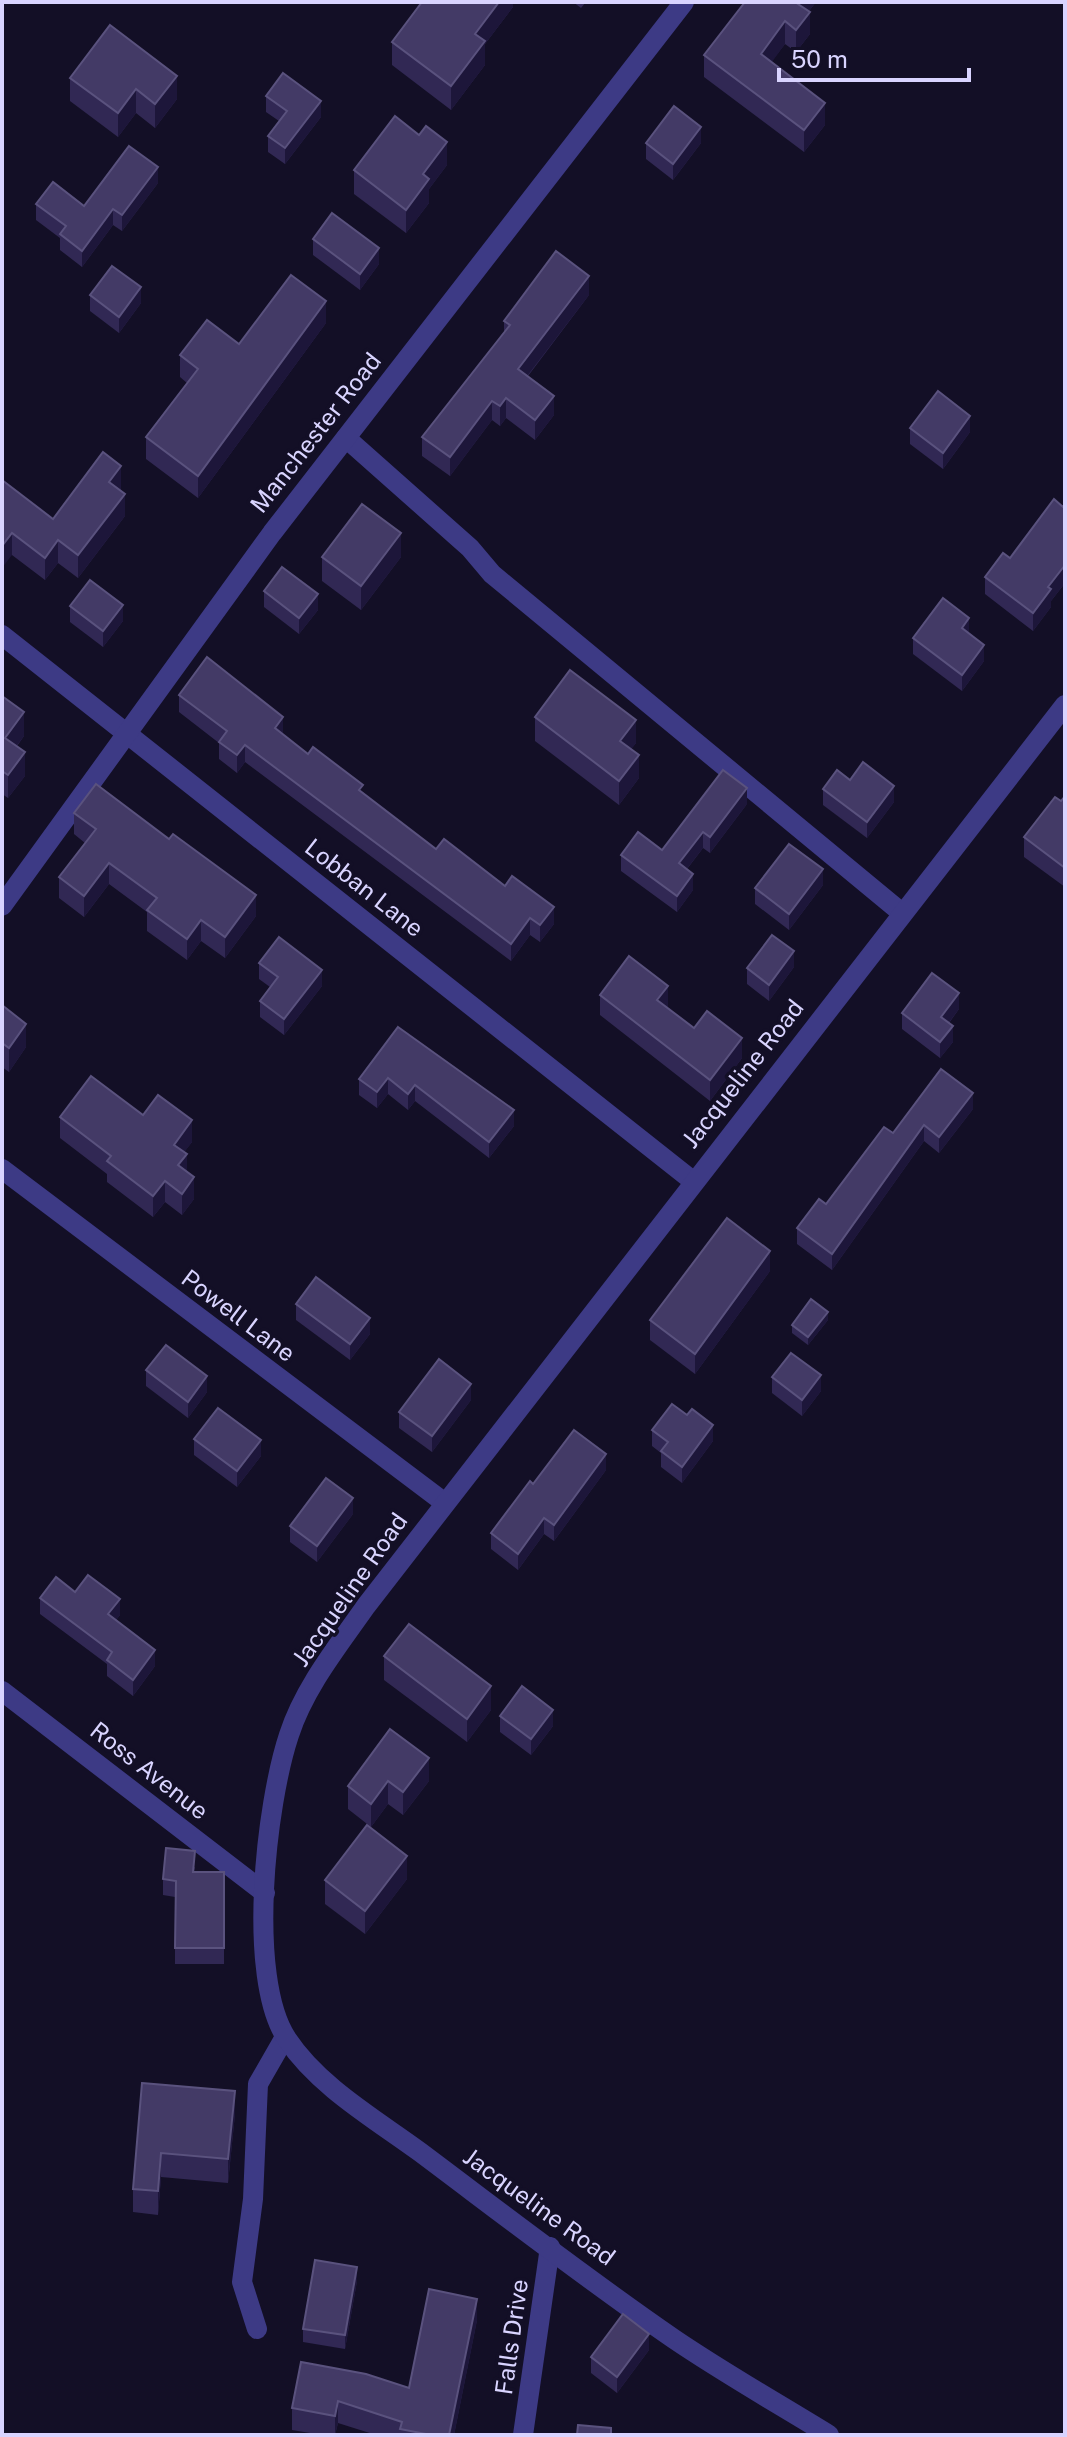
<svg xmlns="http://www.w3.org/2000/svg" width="1067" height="2437" viewBox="0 0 1067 2437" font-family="'Public Sans',sans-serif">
<rect width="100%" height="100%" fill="#130f26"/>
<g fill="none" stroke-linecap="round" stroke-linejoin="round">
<g stroke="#3d3a85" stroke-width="20">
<path d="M346 438 470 548 492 574 902 913"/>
<path d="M2 635 693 1181"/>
<path d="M2 906 272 533 684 2"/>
<path d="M2 1169 445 1503"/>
<path d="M2 1691 265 1893"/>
<path d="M257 2329 242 2282 253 2199 258 2084 285 2037"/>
<path d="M523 2435 550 2247"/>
<path d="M829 2435C777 2403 724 2373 674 2339 588 2280 504 2215 420 2152 375 2119 318 2086 287 2039 246 1977 266 1804 289 1735 304 1688 338 1646 366 1606L1065 705"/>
</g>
</g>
<g fill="#312854">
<path d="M513 2V7L485 44V65L451 110 392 65V42Z"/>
<path d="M573 2H586L581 8Z"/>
<path d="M745 2H816L809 11 810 34 796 52 785 44 771 62 825 125 804 152 704 77V55Z"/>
<path d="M177 76V99L155 128 136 113 118 137 70 101V78Z"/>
<path d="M266 96 321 117 285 164 268 152V136L279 121 266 112Z"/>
<path d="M419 135 447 165 429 189V203L406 233 354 194V170Z"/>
<path d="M646 143H701L673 180 646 159Z"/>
<path d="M158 183 122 231 113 225 82 267 60 250V238L36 220V204L84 206Z"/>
<path d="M313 239 379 264 360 290 313 255Z"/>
<path d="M90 295 141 303 119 333 90 311Z"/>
<path d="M589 295 528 376 554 415 535 440 506 418 500 426 492 420 450 476 422 456V437L504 333V321Z"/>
<path d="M326 323 198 498 146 459V437L187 383 180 377V355L239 344Z"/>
<path d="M910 428 970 432 943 469 910 444Z"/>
<path d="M2 480 53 519 121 488 120 490 125 516 78 578 58 563 45 580 12 555Z"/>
<path d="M1065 504V583L1051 601V607L1033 631 985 594V577L1010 558Z"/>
<path d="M322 557H401L361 610 322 581Z"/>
<path d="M264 591 318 610 299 634 264 607Z"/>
<path d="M70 606 123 621 103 647 70 622Z"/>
<path d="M969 633 984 661 962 691 913 654V638Z"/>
<path d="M179 695 283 735 436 849 554 924 540 942 530 935 511 961 245 762 237 773 219 759V743L179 712Z"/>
<path d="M2 696 24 736 17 746 25 776 8 798 2 794Z"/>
<path d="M535 717 636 743 631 749 639 778 619 805 535 741Z"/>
<path d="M850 780 894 802 867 838 823 805V789Z"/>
<path d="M1065 796V887L1024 857V837Z"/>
<path d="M747 804 710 853 703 848 687 869 693 890 677 912 621 871V855L662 850Z"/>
<path d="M74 813 256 916 225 958 201 941 187 960 147 931V912L109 884 84 917 59 898V877L85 843 74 834Z"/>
<path d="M823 885 789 930 755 904V888Z"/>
<path d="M259 963 322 986 284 1035 260 1017V1001L270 987 259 979Z"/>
<path d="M794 967 769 1001 747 984V968Z"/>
<path d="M600 995 668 1006 667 1007 694 1028 742 1058 710 1101 600 1015Z"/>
<path d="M2 1005 26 1047 9 1072 2 1067Z"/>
<path d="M959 1009 949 1023 953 1042 940 1058 902 1029V1013Z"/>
<path d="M398 1027 514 1126 489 1158 415 1101 408 1110 388 1094 377 1108 359 1095V1079Z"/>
<path d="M973 1109 939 1153 924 1141 832 1270 797 1244V1228L826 1204 893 1133Z"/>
<path d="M143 1115 192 1142 184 1152 187 1171 194 1199 182 1215 165 1202 153 1217 107 1182V1174L60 1138V1117Z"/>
<path d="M770 1271 695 1374 650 1340V1320Z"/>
<path d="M296 1304 370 1334 350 1360 296 1320Z"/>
<path d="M828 1320 808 1345 792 1333V1325Z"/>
<path d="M146 1370 207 1392 188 1418 146 1386Z"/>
<path d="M772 1377 821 1391 802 1416 772 1393Z"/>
<path d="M471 1400 432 1452 399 1428V1412Z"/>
<path d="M652 1430 713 1441 682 1483 661 1467V1453L652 1446Z"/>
<path d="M194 1439 261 1456 237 1487 194 1455Z"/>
<path d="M606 1470 554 1541 544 1534 518 1570 491 1549V1533L533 1484Z"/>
<path d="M353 1514 317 1562 290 1542V1526Z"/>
<path d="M75 1592 120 1615 116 1620 155 1666 133 1696 107 1676V1664L40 1614V1598Z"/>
<path d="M384 1656 491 1710 467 1742 384 1680Z"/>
<path d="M500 1716 553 1726 531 1755 500 1732Z"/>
<path d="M390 1729 429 1781 403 1815 388 1804 371 1827 348 1809V1786Z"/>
<path d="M195 1867 194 1872H224V1964H175V1897L163 1895V1879Z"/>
<path d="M407 1879 365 1934 325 1904V1880Z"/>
<path d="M142 2083 235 2114 228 2183 161 2177 158 2215 133 2212V2189Z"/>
<path d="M357 2281 345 2349 303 2342V2329Z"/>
<path d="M477 2320 454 2435H376L338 2423 335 2435H322L292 2430V2408L409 2388Z"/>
<path d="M649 2350 617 2393 591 2373V2357Z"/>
</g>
<g fill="#1d163a">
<path d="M499 2H513V7L485 44V65L451 110V86L475 34Z"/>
<path d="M800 2H816L798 26V4Z"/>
<path d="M810 12V34L796 52V30Z"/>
<path d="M785 21V44L761 77V54Z"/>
<path d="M177 76V99L155 128V104Z"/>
<path d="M136 89V113L118 137V113Z"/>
<path d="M321 101V117L285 164V148Z"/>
<path d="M825 103V125L804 152V130Z"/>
<path d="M701 127V143L673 180V164Z"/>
<path d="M447 142V165L429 189V203L406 233V210L423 174Z"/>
<path d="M158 167V183L122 231V215Z"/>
<path d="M113 209V225L82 267V251Z"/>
<path d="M379 248V264L360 290V274Z"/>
<path d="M589 276V295L518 388V369Z"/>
<path d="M141 287V303L119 333V317Z"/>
<path d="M326 301V323L198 498V476Z"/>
<path d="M554 396V415L535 440V420Z"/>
<path d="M506 398V418L500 426V406Z"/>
<path d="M492 401V420L450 476V457Z"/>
<path d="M970 416V432L943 469V453Z"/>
<path d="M121 466V488L109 505V482Z"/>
<path d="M125 494V516L78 578V555Z"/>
<path d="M12 533V555L2 568V546Z"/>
<path d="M401 533V557L361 610V586Z"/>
<path d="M58 540V563L45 580V558Z"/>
<path d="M1065 565V583L1051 601V607L1033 631V613L1048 587Z"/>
<path d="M318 594V610L299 634V618Z"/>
<path d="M123 605V621L103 647V631Z"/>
<path d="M969 618V634L962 628Z"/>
<path d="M984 645V661L962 691V675Z"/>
<path d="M24 712V736L5 761V738Z"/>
<path d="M283 717V735L275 728Z"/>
<path d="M636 720V743L620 764V741Z"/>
<path d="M245 745V762L237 773V755Z"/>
<path d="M25 752V776L8 798V775Z"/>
<path d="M639 755V778L619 805V781Z"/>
<path d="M894 786V802L867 838V822Z"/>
<path d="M747 788V804L710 853V837Z"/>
<path d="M703 832V848L679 879V863Z"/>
<path d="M109 863V884L84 917V896Z"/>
<path d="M823 869V885L789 930V914Z"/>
<path d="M693 874V890L677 912V896Z"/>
<path d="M256 895V916L225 958V937Z"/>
<path d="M554 907V924L540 942V925Z"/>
<path d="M530 918V935L511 961V944Z"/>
<path d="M201 920V941L187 960V939Z"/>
<path d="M794 951V967L769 1001V985Z"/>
<path d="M322 970V986L284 1035V1019Z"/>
<path d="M668 986V1006L657 1020V1000Z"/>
<path d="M959 993V1009L941 1033V1017Z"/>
<path d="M26 1024V1047L9 1072V1048Z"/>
<path d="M953 1026V1042L940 1058V1042Z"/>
<path d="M742 1038V1058L710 1101V1080Z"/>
<path d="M388 1078V1094L377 1108V1092Z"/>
<path d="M415 1085V1101L408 1110V1094Z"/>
<path d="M973 1093V1109L939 1153V1137Z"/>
<path d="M514 1110V1126L489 1158V1142Z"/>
<path d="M192 1120V1142L174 1166V1145Z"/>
<path d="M924 1125V1141L832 1270V1254Z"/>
<path d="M187 1154V1175L178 1165Z"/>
<path d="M194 1177V1199L182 1215V1194Z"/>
<path d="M165 1181V1202L153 1217V1196Z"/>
<path d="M770 1251V1271L695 1374V1354Z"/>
<path d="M828 1312V1320L808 1345V1337Z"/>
<path d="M370 1318V1334L350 1360V1344Z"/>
<path d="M821 1375V1391L802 1416V1400Z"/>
<path d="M207 1376V1392L188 1418V1402Z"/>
<path d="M471 1384V1400L432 1452V1436Z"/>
<path d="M713 1425V1441L682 1483V1467Z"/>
<path d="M261 1440V1456L237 1487V1471Z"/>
<path d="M606 1454V1470L554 1541V1525Z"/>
<path d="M353 1498V1514L317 1562V1546Z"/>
<path d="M544 1518V1534L518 1570V1554Z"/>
<path d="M120 1599V1615L108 1630V1614Z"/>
<path d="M155 1650V1666L133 1696V1680Z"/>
<path d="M491 1686V1710L467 1742V1719Z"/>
<path d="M553 1710V1726L531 1755V1739Z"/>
<path d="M429 1758V1781L403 1815V1792Z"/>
<path d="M388 1781V1804L371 1827V1804Z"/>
<path d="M407 1856V1879L365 1934V1911Z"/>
<path d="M235 2091V2114L228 2183V2159Z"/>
<path d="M161 2153V2177L158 2215V2191Z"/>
<path d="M357 2267V2281L345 2349V2335Z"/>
<path d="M477 2299V2320L454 2435H449Z"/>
<path d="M649 2334V2350L617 2393V2377Z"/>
<path d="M338 2401V2423L335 2435V2416Z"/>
</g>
<g fill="#433a66" stroke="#5a527e" stroke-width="2">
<path d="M422 2H499L475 34 485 41 451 86 392 42Z"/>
<path d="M745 2H800L798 4 810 12 796 30 785 21 761 54 825 103 804 130 704 55Z"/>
<path d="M110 25 177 76 155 104 136 89 118 113 70 78Z"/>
<path d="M283 73 321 101 285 148 268 136 287 111 266 96Z"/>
<path d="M674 106 701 127 673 164 646 143Z"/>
<path d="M395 116 419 135 426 126 447 142 423 174 429 179 406 210 354 170Z"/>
<path d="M129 146 158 167 122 215 113 209 82 251 60 234 66 226 36 204 53 182 84 206Z"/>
<path d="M332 213 379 248 360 274 313 239Z"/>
<path d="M556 251 589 276 518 369 554 396 535 420 506 398 500 406 492 401 450 457 422 437 510 325 504 321Z"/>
<path d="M112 266 141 287 119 317 90 295Z"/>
<path d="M291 275 326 301 198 476 146 437 198 369 180 355 207 320 239 344Z"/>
<path d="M938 391 970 416 943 453 910 428Z"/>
<path d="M103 452 121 466 109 482 125 494 78 555 58 540 45 558 12 533 2 546V480L53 519Z"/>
<path d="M1054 499 1063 507 1065 504V565L1048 587 1051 589 1033 613 985 577 1003 553 1010 558Z"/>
<path d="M362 504 401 533 361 586 322 557Z"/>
<path d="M282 567 318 594 299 618 264 591Z"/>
<path d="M90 580 123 605 103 631 70 606Z"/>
<path d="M943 598 969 618 962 628 984 645 962 675 913 638Z"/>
<path d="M207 657 283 717 275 728 308 754 313 747 363 785 359 790 436 849 444 839 505 886 512 876 554 907 540 925 530 918 511 944 245 745 237 755 219 742 227 731 179 695Z"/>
<path d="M570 670 636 720 620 741 639 755 619 781 535 717Z"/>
<path d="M2 696 24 712 5 738 25 752 8 775 2 771Z"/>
<path d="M863 762 894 786 867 822 823 789 837 770 850 780Z"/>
<path d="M723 770 747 788 710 837 703 832 679 863 693 874 677 896 621 855 638 832 662 850Z"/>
<path d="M96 784 169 839 173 834 256 895 225 937 201 920 187 939 147 910 157 898 109 863 84 896 59 877 96 829 74 813Z"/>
<path d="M1065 796V868L1024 837 1055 797 1061 801Z"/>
<path d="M789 844 823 869 789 914 755 888Z"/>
<path d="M772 935 794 951 769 985 747 968Z"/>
<path d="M279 937 322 970 284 1019 260 1001 278 977 259 963Z"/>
<path d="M629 956 668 986 657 1000 694 1028 707 1011 742 1038 710 1080 600 995Z"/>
<path d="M932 973 959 993 941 1017 953 1026 940 1042 902 1013Z"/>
<path d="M2 1005 26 1024 9 1048 2 1043Z"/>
<path d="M398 1027 514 1110 489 1142 415 1085 408 1094 388 1078 377 1092 359 1079Z"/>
<path d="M941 1069 973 1093 939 1137 924 1125 832 1254 797 1228 819 1199 826 1204 884 1127 893 1133Z"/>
<path d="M91 1076 143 1115 158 1095 192 1120 174 1145 187 1154 178 1165 194 1177 182 1194 165 1181 153 1196 107 1161 111 1156 60 1117Z"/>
<path d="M727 1218 770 1251 695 1354 650 1320Z"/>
<path d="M316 1277 370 1318 350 1344 296 1304Z"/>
<path d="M811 1299 828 1312 808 1337 792 1325Z"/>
<path d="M166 1345 207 1376 188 1402 146 1370Z"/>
<path d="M791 1353 821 1375 802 1400 772 1377Z"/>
<path d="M439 1359 471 1384 432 1436 399 1412Z"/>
<path d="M672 1404 687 1415 692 1409 713 1425 682 1467 661 1451 668 1442 652 1430Z"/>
<path d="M218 1408 261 1440 237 1471 194 1439Z"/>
<path d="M574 1430 606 1454 554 1525 544 1518 518 1554 491 1533 530 1481 533 1484Z"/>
<path d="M326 1478 353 1498 317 1546 290 1526Z"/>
<path d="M88 1575 120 1599 108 1614 155 1650 133 1680 107 1660 112 1652 40 1598 56 1577 75 1592Z"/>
<path d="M409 1624 491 1686 467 1719 384 1656Z"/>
<path d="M522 1686 553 1710 531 1739 500 1716Z"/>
<path d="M390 1729 429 1758 403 1792 388 1781 371 1804 348 1786Z"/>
<path d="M367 1825 407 1856 365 1911 325 1880Z"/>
<path d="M166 1848 195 1851 193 1872H224V1948H175L176 1881 163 1879Z"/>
<path d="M142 2083 235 2091 228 2159 161 2153 158 2191 133 2189Z"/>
<path d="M315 2260 357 2267 345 2335 303 2329Z"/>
<path d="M429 2289 477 2299 449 2435H431L400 2429 402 2422 338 2401 335 2416 292 2408 301 2362 366 2374 409 2388Z"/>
<path d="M623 2314 649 2334 617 2377 591 2357Z"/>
<path d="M578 2425 611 2428V2435H577Z"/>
</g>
<g text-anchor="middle" stroke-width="7" stroke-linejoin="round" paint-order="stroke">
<g font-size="24" fill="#d9d4ff" stroke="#130f26">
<text transform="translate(316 433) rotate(-52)" y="8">Manchester Road</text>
<text transform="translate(364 888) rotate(38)" y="8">Lobban Lane</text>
<text transform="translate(743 1074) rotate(-52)" y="8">Jacqueline Road</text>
<text transform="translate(238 1316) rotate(37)" y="8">Powell Lane</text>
<text transform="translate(350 1590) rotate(-55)" y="8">Jacqueline Road</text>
<text transform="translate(149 1771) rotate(38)" y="8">Ross Avenue</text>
<text transform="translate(539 2207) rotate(36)" y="8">Jacqueline Road</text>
<text transform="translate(512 2337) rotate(-82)" y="8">Falls Drive</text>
</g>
</g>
<rect width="1067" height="2437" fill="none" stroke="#d9d4ff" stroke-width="8"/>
<path d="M779 68v12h190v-12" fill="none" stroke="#d9d4ff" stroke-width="4"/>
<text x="791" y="68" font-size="24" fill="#d9d4ff" stroke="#130f26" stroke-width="6" paint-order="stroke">50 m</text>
</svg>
